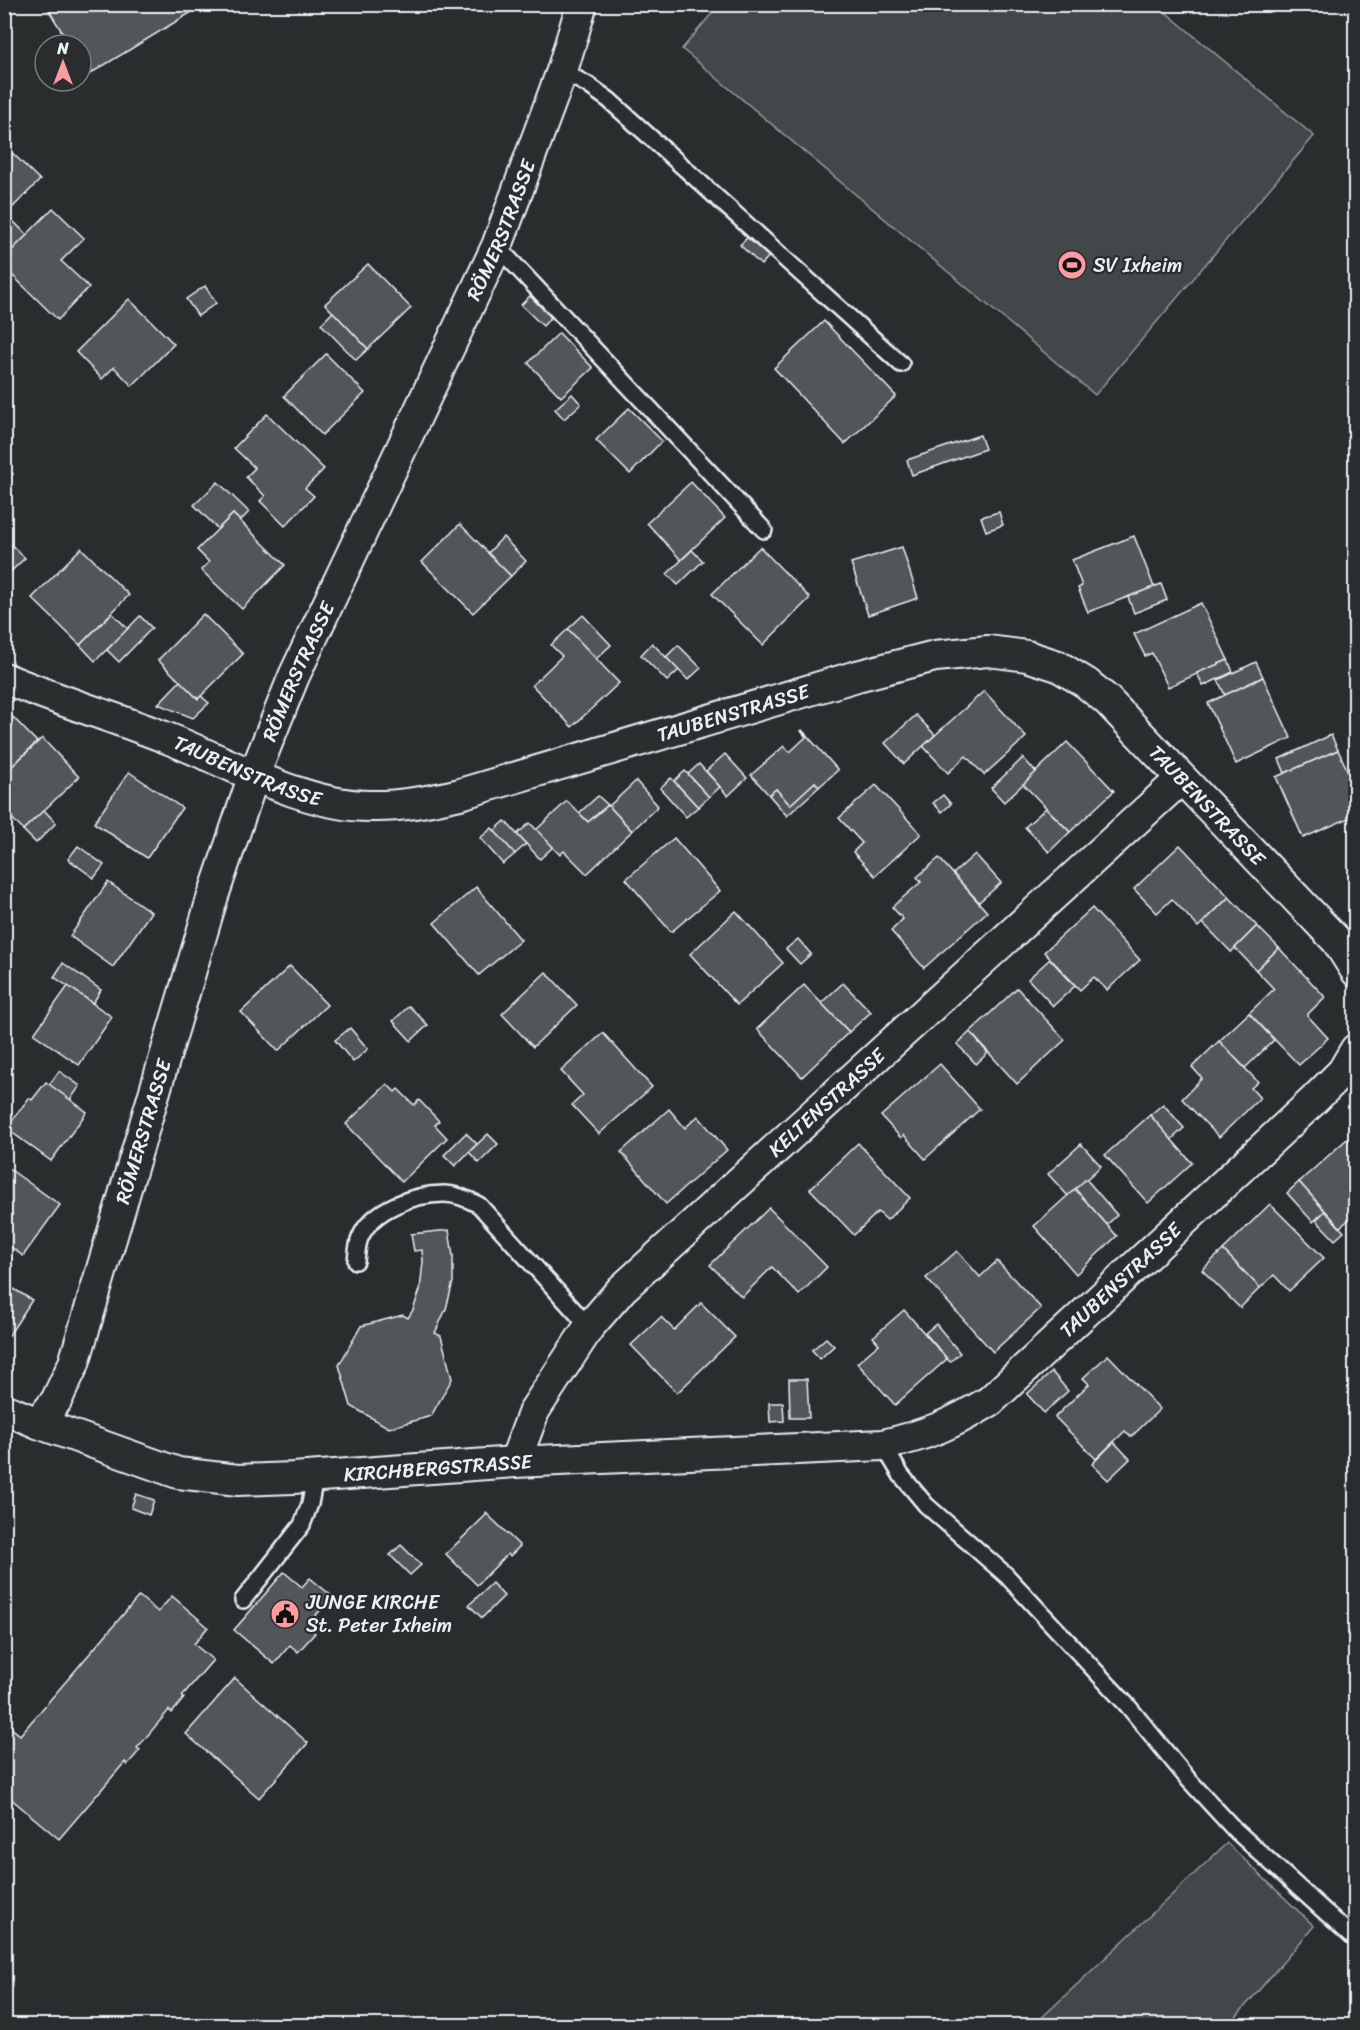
<svg xmlns="http://www.w3.org/2000/svg" width="1360" height="2030" viewBox="0 0 1360 2030" font-family="Sriracha,sans-serif">
<rect width="100%" height="100%" fill="#2a2d2e"/>
<filter id="ink" filterUnits="userSpaceOnUse"><feTurbulence type="fractalNoise" baseFrequency=".0167" numOctaves="2"/><feDisplacementMap in="SourceGraphic" scale="12" xChannelSelector="R" yChannelSelector="G"/><feConvolveMatrix kernelMatrix="1 2 1 2 8 2 1 2 1" color-interpolation-filters="sRGB"/></filter>
<g filter="url(#ink)">
<g fill="#424648" stroke="#959ca0" stroke-width="1.5">
<path d="M719 5H1157L1314 136 1095 395 682 49Z"/>
<path d="M1227 1843 1314 1926 1229 2025H1034Z"/>
</g>
<g fill="#535759" stroke="#e8f1f8" stroke-width="1.5">
<path d="M45 4H205L88 75 81 63V45H70Z"/>
<path d="M4 145 40 180 4 216Z"/>
<path d="M53 208 84 238 61 261 89 287 58 320 11 274 6 280 4 278V258Z"/>
<path d="M14 222 27 235 4 258V232Z"/>
<path d="M751 234 771 254 761 265 740 245Z"/>
<path d="M368 264 411 308 368 349 325 304Z"/>
<path d="M205 286 216 303 198 316 186 299Z"/>
<path d="M530 296 551 317 543 326 521 305Z"/>
<path d="M129 299 174 344 132 386 114 367 102 379 76 352Z"/>
<path d="M333 312 368 349 356 360 321 324Z"/>
<path d="M824 321 896 396 845 444 774 368Z"/>
<path d="M559 333 593 368 561 397 528 363Z"/>
<path d="M326 354 365 393 322 435 284 396Z"/>
<path d="M572 394 581 404 564 419 555 409Z"/>
<path d="M629 408 662 441 630 474 596 440Z"/>
<path d="M267 414 324 469 305 488 314 496 285 526 260 501 265 496 246 477 255 468 234 448Z"/>
<path d="M980 435 985 449 912 475 907 460Z"/>
<path d="M4 466 13 474 4 483Z"/>
<path d="M218 482 249 512 240 521 233 514 218 529 194 505Z"/>
<path d="M691 482 725 518 681 560 647 523Z"/>
<path d="M999 512 1003 525 986 531 981 517Z"/>
<path d="M233 514 285 565 242 609 201 570 209 562 197 550Z"/>
<path d="M460 524 511 576 473 613 422 562Z"/>
<path d="M1134 536 1154 587 1088 612 1078 588 1082 586 1072 560Z"/>
<path d="M503 537 526 561 511 576 488 553Z"/>
<path d="M4 538 25 558 4 578Z"/>
<path d="M760 547 810 598 763 645 712 594Z"/>
<path d="M902 547 918 598 868 615 851 563Z"/>
<path d="M81 548 129 595 80 645 32 598Z"/>
<path d="M692 550 703 561 678 585 667 574Z"/>
<path d="M1161 584 1167 600 1134 613 1128 597Z"/>
<path d="M1201 603 1228 660 1168 687 1152 653 1145 656 1134 634Z"/>
<path d="M112 613 128 629 95 661 80 645Z"/>
<path d="M203 614 243 654 198 699 158 660Z"/>
<path d="M583 615 611 645 596 659 568 629Z"/>
<path d="M140 616 152 628 119 662 107 650Z"/>
<path d="M568 629 619 683 572 727 532 685 562 656 551 645Z"/>
<path d="M652 643 679 670 667 681 641 655Z"/>
<path d="M678 645 701 668 688 680 666 657Z"/>
<path d="M1228 660 1233 672 1203 686 1197 673Z"/>
<path d="M1256 662 1263 677 1225 695 1218 680Z"/>
<path d="M1263 677 1291 738 1236 764 1208 703Z"/>
<path d="M180 681 198 699 201 696 209 703 193 718 158 704Z"/>
<path d="M984 691 1026 737 984 775 966 756 948 773 923 746Z"/>
<path d="M4 708 37 742 4 774Z"/>
<path d="M916 715 935 735 904 764 885 743Z"/>
<path d="M802 730 838 770 819 787 815 782 790 805 776 789 769 795 751 775 784 746 790 752 806 737 801 731Z"/>
<path d="M1331 735 1338 750 1285 773 1279 759Z"/>
<path d="M42 738 79 777 23 830 4 810V774Z"/>
<path d="M1067 742 1114 791 1070 832 1023 784Z"/>
<path d="M1338 750 1356 789V815L1303 838 1276 777Z"/>
<path d="M725 754 747 778 728 796 706 771Z"/>
<path d="M1023 758 1036 772 1004 802 991 788Z"/>
<path d="M699 764 720 787 709 797 688 774Z"/>
<path d="M685 771 709 797 698 807 674 781Z"/>
<path d="M129 772 182 808 147 858 94 823Z"/>
<path d="M671 778 698 807 686 817 660 788Z"/>
<path d="M636 781 658 806 632 831 609 806Z"/>
<path d="M815 782 819 787 787 816 769 795 776 789 790 805Z"/>
<path d="M876 785 921 834 875 876 853 852 862 843 839 818Z"/>
<path d="M943 795 951 804 942 812 933 803Z"/>
<path d="M598 796 608 805 588 822 579 813Z"/>
<path d="M567 801 588 822 608 805 632 831 587 874 564 851 560 855 536 830Z"/>
<path d="M1046 808 1070 832 1049 852 1025 827Z"/>
<path d="M44 810 56 823 36 843 23 830Z"/>
<path d="M505 821 526 844 515 854 494 831Z"/>
<path d="M530 823 553 847 540 859 517 834Z"/>
<path d="M492 828 515 854 503 864 480 838Z"/>
<path d="M674 838 720 891 671 932 626 879Z"/>
<path d="M1180 845 1229 897 1198 927 1172 899 1157 913 1134 889Z"/>
<path d="M78 846 104 865 94 878 68 859Z"/>
<path d="M975 854 1001 883 979 902 953 874Z"/>
<path d="M939 858 987 912 924 968 891 931 903 919 892 907 921 882 917 877Z"/>
<path d="M108 882 151 912 113 967 70 936Z"/>
<path d="M476 887 521 940 479 975 434 923Z"/>
<path d="M1229 897 1257 926 1231 952 1203 923Z"/>
<path d="M1092 908 1140 960 1107 990 1094 977 1080 990 1044 952Z"/>
<path d="M736 911 783 963 737 1005 690 954Z"/>
<path d="M1257 926 1279 948 1256 970 1235 948Z"/>
<path d="M798 939 811 954 800 964 786 949Z"/>
<path d="M1279 948 1325 997 1307 1015 1328 1038 1299 1065 1249 1013 1274 989 1256 970Z"/>
<path d="M1050 959 1075 986 1053 1006 1028 979Z"/>
<path d="M63 963 101 990 93 1003 54 977Z"/>
<path d="M290 966 327 1005 278 1051 241 1012Z"/>
<path d="M546 972 577 1005 533 1047 502 1014Z"/>
<path d="M843 983 871 1012 849 1032 821 1003Z"/>
<path d="M804 985 849 1032 802 1077 757 1029Z"/>
<path d="M68 986 112 1017 79 1065 34 1034Z"/>
<path d="M1017 988 1065 1040 1017 1084 970 1032Z"/>
<path d="M409 1006 428 1025 411 1041 393 1021Z"/>
<path d="M1249 1013 1274 1040 1245 1068 1219 1041Z"/>
<path d="M350 1028 368 1049 353 1062 335 1040Z"/>
<path d="M970 1032 988 1053 976 1064 957 1044Z"/>
<path d="M603 1033 652 1087 599 1134 572 1105 583 1095 561 1071Z"/>
<path d="M1219 1041 1258 1082 1251 1088 1260 1098 1219 1137 1182 1099 1202 1078 1192 1067Z"/>
<path d="M940 1064 980 1109 925 1159 904 1135 901 1138 881 1116Z"/>
<path d="M59 1071 80 1086 70 1100 49 1085Z"/>
<path d="M46 1082 87 1112 51 1161 6 1128 29 1098 32 1100Z"/>
<path d="M387 1084 395 1092 398 1089 414 1105 419 1100 439 1121 435 1125 447 1138 402 1182 346 1124Z"/>
<path d="M1163 1104 1184 1128 1171 1140 1150 1115Z"/>
<path d="M669 1109 685 1128 698 1116 727 1150 666 1204 621 1152Z"/>
<path d="M1150 1115 1192 1163 1148 1203 1105 1155Z"/>
<path d="M466 1133 477 1144 455 1166 444 1155Z"/>
<path d="M488 1134 498 1144 479 1163 469 1152Z"/>
<path d="M1347 1139 1356 1148V1214L1340 1227 1299 1182Z"/>
<path d="M858 1143 910 1198 887 1220 878 1212 854 1235 810 1189Z"/>
<path d="M1081 1144 1101 1166 1068 1196 1048 1174Z"/>
<path d="M8 1168 60 1205 23 1256 4 1242V1173Z"/>
<path d="M1086 1179 1117 1215 1107 1225 1075 1189Z"/>
<path d="M1299 1182 1325 1211 1313 1222 1287 1193Z"/>
<path d="M1075 1189 1117 1236 1076 1274 1034 1226Z"/>
<path d="M1270 1204 1324 1258 1289 1291 1274 1275 1260 1288 1223 1250Z"/>
<path d="M769 1208 827 1267 799 1295 772 1267 742 1297 710 1265Z"/>
<path d="M1325 1211 1344 1232 1335 1240 1316 1220Z"/>
<path d="M449 1230 453 1256V1282L446 1309 435 1333 441 1336 452 1379 431 1416 389 1428 351 1406 339 1365 361 1326 403 1315 408 1318 413 1310 420 1290 423 1261 422 1250 414 1251 411 1234Z"/>
<path d="M1223 1250 1260 1288 1240 1308 1202 1270Z"/>
<path d="M957 1251 980 1277 997 1261 1041 1308 993 1352 926 1278Z"/>
<path d="M4 1283 32 1300 4 1343Z"/>
<path d="M701 1303 735 1337 677 1393 631 1345 661 1317 674 1330Z"/>
<path d="M904 1310 947 1359 895 1405 857 1363 879 1344 873 1337Z"/>
<path d="M936 1324 960 1353 950 1362 925 1333Z"/>
<path d="M826 1338 834 1346 820 1359 812 1350Z"/>
<path d="M1108 1355 1160 1409 1131 1437 1125 1431 1096 1459 1055 1417 1089 1384 1083 1378Z"/>
<path d="M1052 1372 1068 1391 1044 1413 1027 1394Z"/>
<path d="M789 1379H807L809 1418H790Z"/>
<path d="M769 1403H783L784 1421 770 1422Z"/>
<path d="M1114 1442 1130 1459 1108 1480 1092 1464Z"/>
<path d="M136 1494 154 1500 149 1515 131 1508Z"/>
<path d="M486 1513 520 1546 510 1556 508 1554 477 1585 446 1554 486 1515Z"/>
<path d="M401 1545 421 1565 410 1575 390 1555Z"/>
<path d="M284 1572 302 1587 310 1578 332 1596 307 1626 315 1633 298 1652 290 1645 274 1664 234 1630Z"/>
<path d="M492 1583 504 1596 482 1618 469 1605Z"/>
<path d="M139 1596 158 1612 172 1596 208 1627 194 1644 213 1660 182 1696 184 1698 172 1713 169 1710 137 1748 140 1750 127 1765 125 1762 59 1839 4 1793V1733L10 1727 20 1735Z"/>
<path d="M235 1678 308 1743 259 1798 186 1734Z"/>
</g>
<g fill="none" stroke-linecap="round" stroke-linejoin="round">
<g stroke="#e8f1f8" stroke-width="20">
<g id="lane">
<path d="M562 71 588 85 609 100 901 364"/>
<path d="M497 246 764 530"/>
<path d="M356 1261C357 1254 357 1245 360 1238 372 1209 414 1194 444 1194 457 1194 468 1199 479 1205L589 1327"/>
<path d="M883 1445 901 1475 926 1505 1006 1575 1128 1706 1188 1779 1234 1829 1356 1940"/>
<path d="M243 1600 302 1525 310 1504 315 1477"/>
</g>
</g>
<g stroke="#e8f1f8" stroke-width="34">
<g id="street">
<path id="s1" d="M4 678C59 701 117 718 172 740 232 764 304 806 370 806 400 807 430 801 460 794L857 676 935 656 988 651 1027 656 1058 666 1086 683 1107 700 1337 941 1356 971"/>
<path id="s2" d="M4 1409 38 1423 178 1473 238 1480 293 1478 515 1462 883 1445C927 1435 952 1424 990 1401L1312 1102 1343 1071 1356 1049"/>
<path id="s3" d="M38 1423 56 1401 74 1363 212 899 254 775 294 676 497 246 562 71 582 4"/>
<path id="s4" d="M515 1462 534 1411 589 1327 622 1289 1181 779"/>
</g>
</g>
<use href="#lane" stroke="#2a2d2e" stroke-width="15"/>
<use href="#street" stroke="#2a2d2e" stroke-width="30"/>
</g>
</g>
<defs>
<g id="stadium-disc" transform="scale(1.5)"><circle r="9.5" fill="#ff9aa2" stroke="#2a2d2e"/><path d="M0-5a6.5 5 0 1 0 0 10a6.5 5 0 1 0 0-10ZM-3.5-1.8h7v3.6h-7Z" fill="#111"/></g>
<g id="civic-disc" transform="scale(1.5)"><circle r="9.5" fill="#ff9aa2" stroke="#2a2d2e"/><path d="M-.6-6.5H3V-4.5H.6V-3L4-1V1h2V6H-6V1h2V-1L-.6-3ZM-1.2 2.5V6h2.4V2.5Z" fill="#111"/></g>
</defs>
<g fill-rule="evenodd">
<use href="#stadium-disc" x="1072" y="265"/>
<use href="#civic-disc" x="285" y="1614"/>
</g>
<g text-anchor="middle" stroke-width="4.5" stroke-linejoin="round" paint-order="stroke">
<g font-size="20" fill="#e8f1f8" stroke="#2a2d2e">
<text dy="7" stroke="none"><textPath href="#s3" startOffset="1284">RÖMERSTRASSE</textPath></text>
<text dy="7" stroke="none"><textPath href="#s3" startOffset="798">RÖMERSTRASSE</textPath></text>
<text dy="7" stroke="none"><textPath href="#s1" startOffset="765">TAUBENSTRASSE</textPath></text>
<text dy="7" stroke="none"><textPath href="#s1" startOffset="261">TAUBENSTRASSE</textPath></text>
<text dy="7" stroke="none"><textPath href="#s1" startOffset="1305">TAUBENSTRASSE</textPath></text>
<text dy="7" stroke="none"><textPath href="#s4" startOffset="482">KELTENSTRASSE</textPath></text>
<text dy="7" stroke="none"><textPath href="#s3" startOffset="312">RÖMERSTRASSE</textPath></text>
<text dy="7" stroke="none"><textPath href="#s2" startOffset="1186">TAUBENSTRASSE</textPath></text>
<text dy="7" stroke="none"><textPath href="#s2" startOffset="446">KIRCHBERGSTRASSE</textPath></text>
</g>
<g font-size="20" fill="#e8f1f8" stroke="#2a2d2e" text-anchor="start">
<text x="1093" y="272">SV Ixheim</text>
<text x="306" y="1609">JUNGE KIRCHE<tspan x="306" dy="23">St. Peter Ixheim</tspan></text>
</g>
</g>
<rect width="1360" height="2030" fill="none" stroke="#2a2d2e" stroke-width="24"/>
<rect x="12" y="12" width="1336" height="2006" fill="none" stroke="#e8f1f8" stroke-width="2" filter="url(#ink)"/>
<g transform="translate(63 63)"><circle r="28" fill="#2a2d2e" stroke="#767b7f" stroke-width="1.5"/>
<path d="M0-4.5L10 22L0 15L-10 22Z" fill="#ff9aa2"/>
<text y="-9" font-size="16" font-weight="bold" text-anchor="middle" fill="#e8f1f8">N</text>
</g>
</svg>
